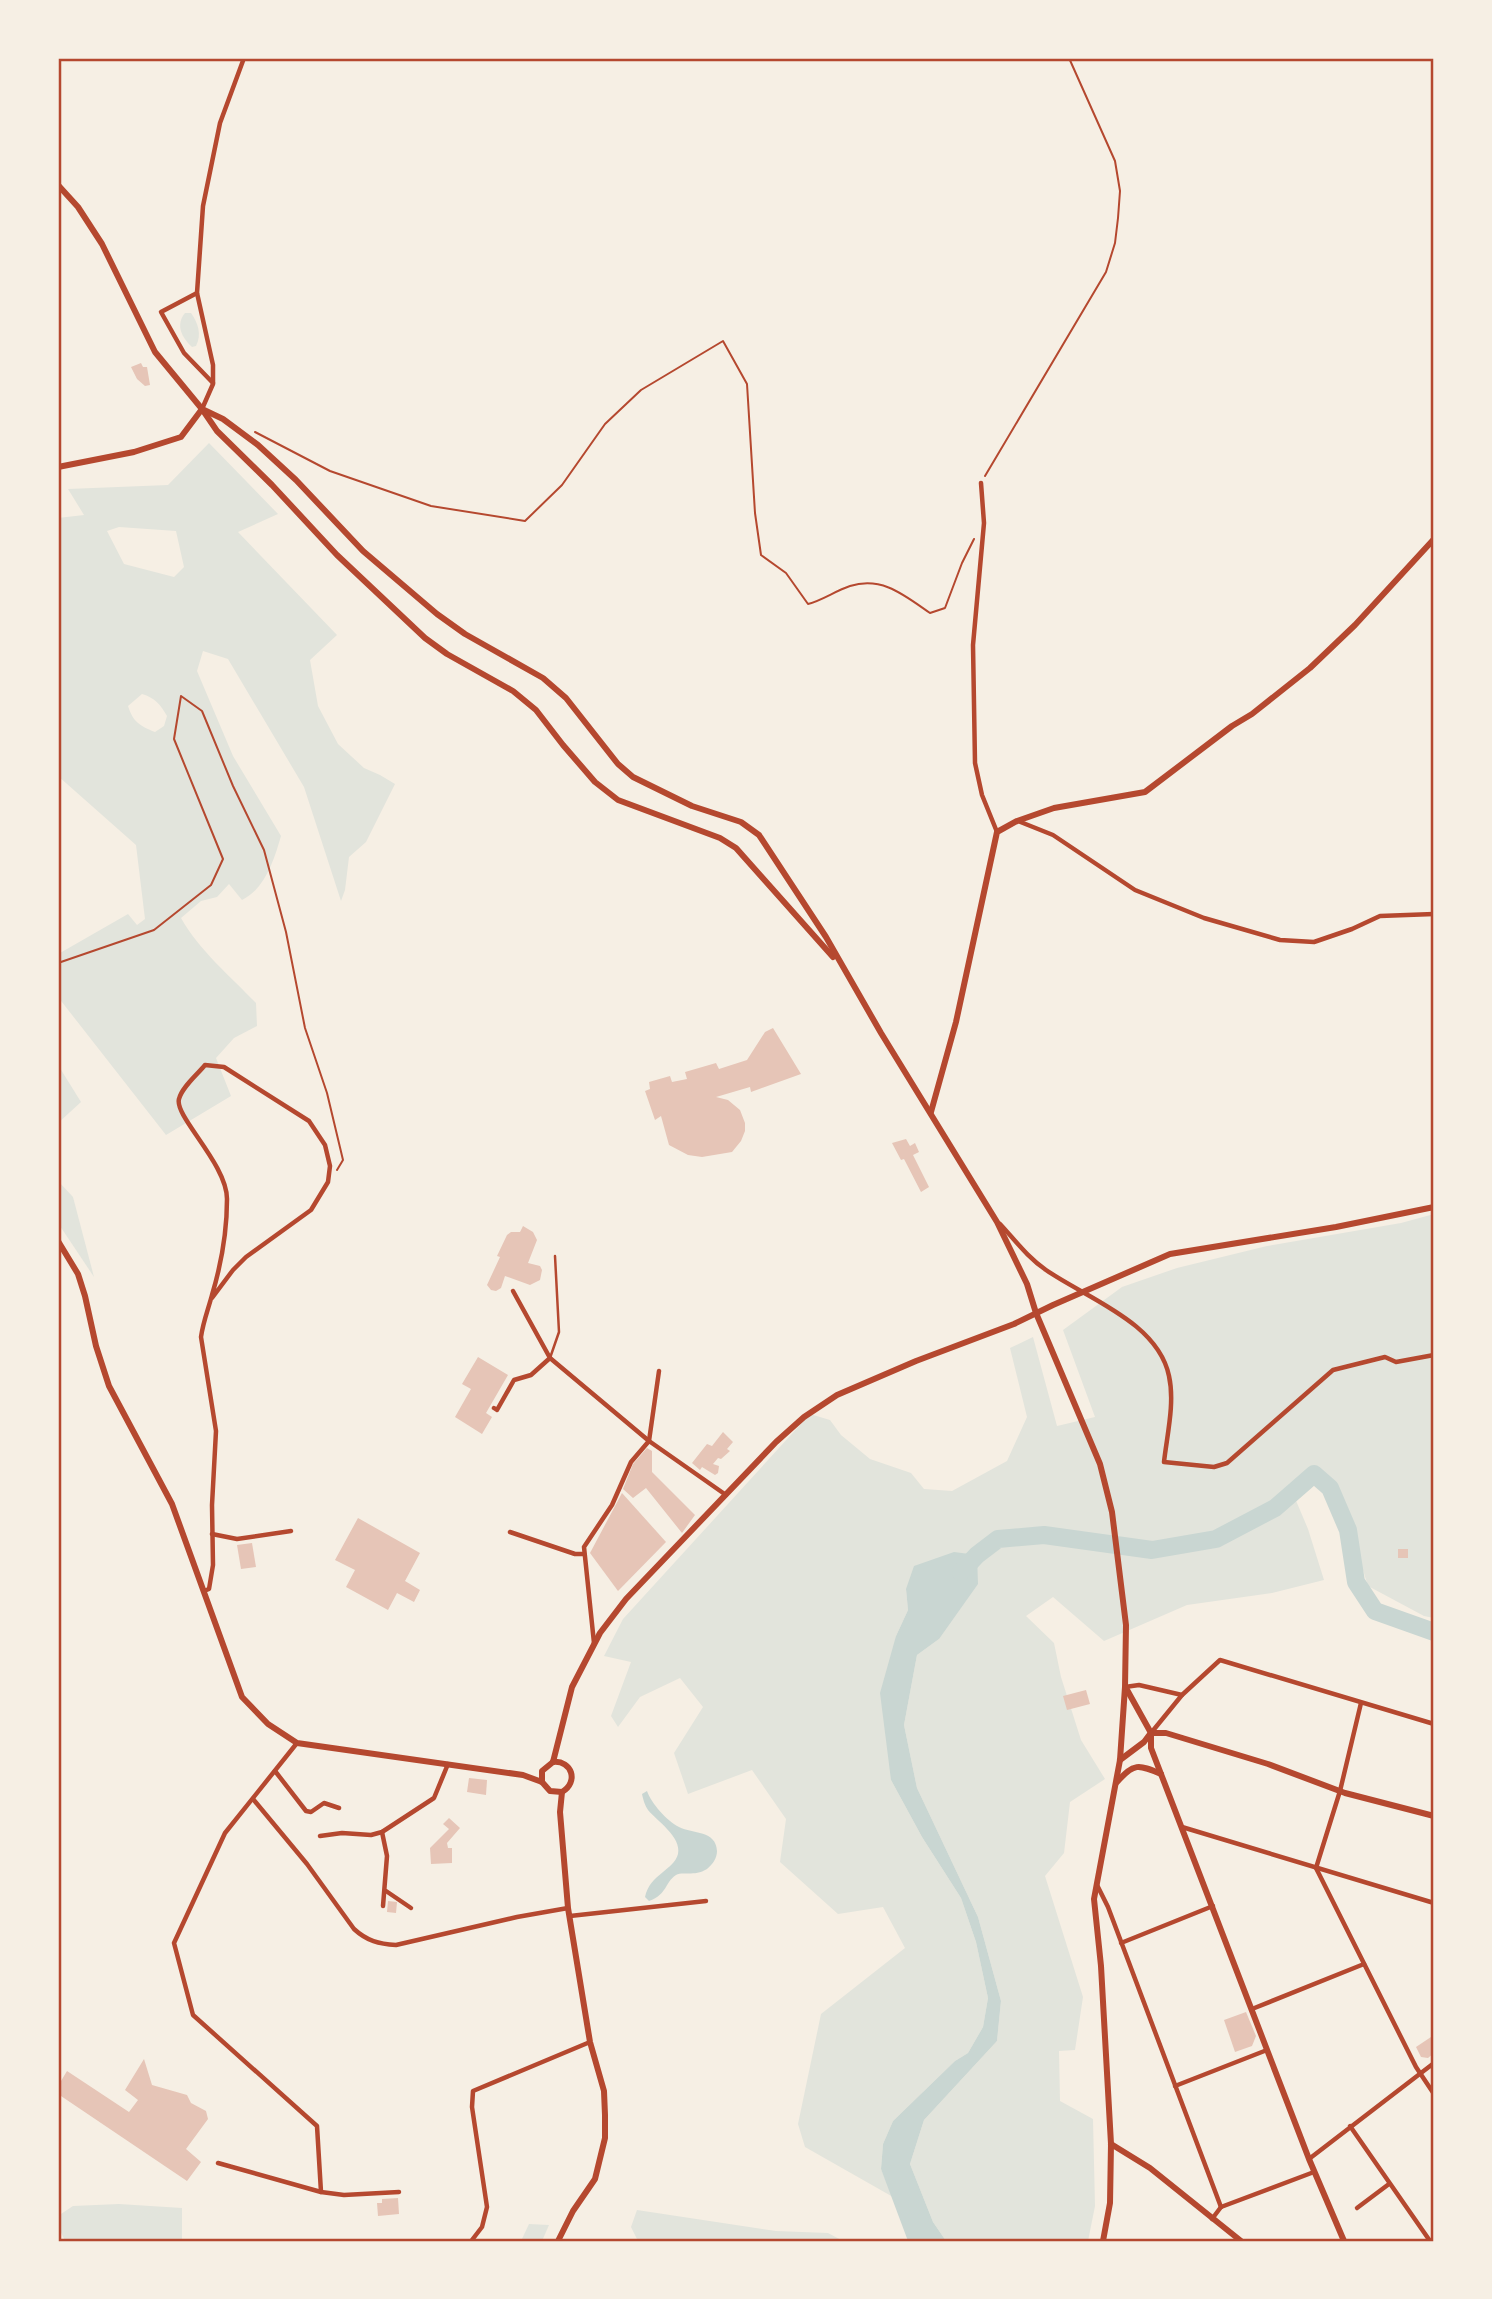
<svg xmlns="http://www.w3.org/2000/svg" width="1492" height="2299" viewBox="0 0 1492 2299" font-family="'Space Grotesk',sans-serif">
<rect width="100%" height="100%" fill="#f6efe4"/>
<g fill="#e2e4dc" fill-rule="evenodd">
<path d="M185 313H191C198 323 202 334 196 346L192 347C182 338 175 325 185 313Z"/>
<path d="M209 443 278 514 238 532 337 635 310 660 318 706 338 744 364 768 380 775 395 784 366 842 349 857 345 890 341 901 304 787 228 659 203 651 197 671 233 756 281 836C274 860 265 889 242 900L229 884 217 897 201 901 181 918C199 950 230 976 256 1003L257 1026 234 1038 216 1058 231 1096 166 1135 58 997V956L60 953 128 914 137 925 145 919 136 845 58 776V618L60 614 58 611V518L84 515 68 489 168 485ZM119 527 176 531 184 567 174 577 124 564 107 531ZM142 694C155 698 160 704 167 716L164 726 155 732C140 726 133 722 128 706Z"/>
<path d="M58 1065 81 1102 58 1123Z"/>
<path d="M58 1181 73 1197 94 1277 58 1223Z"/>
<path d="M1434 1214V1618L1424 1616 1368 1586 1343 1507 1315 1469 1289 1484 1308 1529 1324 1580 1272 1593 1187 1605 1104 1641 1053 1597 1026 1616 1054 1643 1061 1677 1081 1740 1105 1779 1070 1802 1064 1853 1045 1876 1083 1997 1075 2050 1059 2051 1060 2101 1093 2119 1095 2206 1088 2241H946L933 2222 910 2164 924 2120 997 2041 1001 2001 978 1917 917 1788 904 1725 917 1655 939 1639 906 1589 908 1610 896 1636 891 1780 922 1837 961 1898 976 1942 988 1998 983 2027 968 2053 955 2061 893 2121 883 2144 881 2169 893 2197 805 2147 798 2124 821 2014 905 1948 883 1907 838 1914 780 1862 786 1819 752 1770 688 1794 674 1753 703 1707 680 1678 640 1697 618 1727 611 1716 631 1662 604 1656 623 1619 810 1414 830 1420 841 1435 870 1459 911 1473 924 1489 952 1491 1007 1461 1027 1417 1010 1348 1033 1337 1057 1426 1095 1417 1063 1330 1122 1287 1177 1268 1267 1246 1401 1223Z"/>
<path d="M119 2204 182 2208V2241H65L58 2226V2216L73 2206Z"/>
<path d="M637 2210 776 2231 828 2233 843 2241H638L631 2227Z"/>
<path d="M529 2224 549 2225 542 2241H521Z"/>
</g>
<g fill="#c9d6d2">
<path d="M954 1552 977 1555 978 1584 939 1639 917 1655 904 1725 917 1788 978 1917 1001 2001 997 2041 924 2120 910 2164 933 2222 946 2241H908L881 2169 883 2144 893 2121 955 2061 968 2053 983 2027 988 1998 976 1942 961 1898 922 1837 891 1780 880 1693 896 1636 908 1610 906 1589 914 1566Z"/>
<path d="M647 1791C651 1803 667 1821 679 1827 693 1834 716 1830 717 1851 717 1858 713 1864 707 1869 694 1877 682 1871 676 1875 664 1883 668 1894 649 1901L645 1897C650 1874 674 1870 678 1854 682 1837 656 1820 648 1810 645 1806 643 1799 642 1794Z"/>
</g>
<g fill="none" stroke-linecap="round" stroke-linejoin="round">
<path stroke="#c9d6d2" stroke-width="18" d="M961 1572 977 1555 998 1539 1044 1535 1152 1550 1216 1539 1275 1508 1314 1474 1330 1488 1348 1530 1356 1582 1375 1611 1434 1632"/>
</g>
<g fill="#e6c5b7">
<path d="M141 363 143 367H147L150 385 145 386 137 379 131 367Z"/>
<path d="M773 1028 801 1074 751 1092 750 1087 716 1097 728 1100 740 1110 745 1123V1131L741 1141 732 1152 702 1157 688 1155 669 1145 661 1116 655 1120 645 1091 650 1089 649 1082 670 1076 672 1082 687 1079 685 1072 716 1063 719 1069 747 1060 765 1032Z"/>
<path d="M906 1139 910 1146 915 1143 919 1152 913 1155 929 1187 921 1192 904 1159 901 1160 892 1143Z"/>
<path d="M523 1226 533 1232 537 1240 528 1263 540 1266 542 1270 540 1280 530 1285 505 1276 501 1288 496 1291 491 1290 487 1285 500 1257 497 1256 507 1235 511 1232H520Z"/>
<path d="M478 1357 508 1375 486 1413 492 1417 482 1434 455 1417 471 1389 462 1384Z"/>
<path d="M723 1432 733 1442 727 1449 730 1451 721 1459 718 1458 713 1464 719 1466 718 1473 715 1475 702 1467 700 1470 692 1463 707 1444 712 1446Z"/>
<path d="M647 1448 652 1451V1472L695 1515 682 1533 646 1488 633 1498 623 1489 633 1464Z"/>
<path d="M622 1493 666 1542 618 1591 590 1553Z"/>
<path d="M358 1518 420 1553 405 1581 420 1590 414 1602 397 1593 388 1610 346 1587 355 1570 335 1560Z"/>
<path d="M252 1543 256 1567 241 1569 237 1545Z"/>
<rect x="1398" y="1549" width="10" height="9"/>
<path d="M1086 1690 1090 1704 1067 1710 1063 1696Z"/>
<path d="M469 1778 487 1780 486 1795 467 1792Z"/>
<path d="M449 1818 460 1828 447 1843 448 1848H452V1863L431 1864 430 1848 449 1829 443 1824Z"/>
<path d="M388 1901 397 1902 396 1913 387 1912Z"/>
<path d="M1246 2012 1256 2036 1252 2046 1235 2052 1224 2020Z"/>
<path d="M1434 2035V2053L1428 2058 1421 2057 1416 2047Z"/>
<path d="M144 2059 152 2085 187 2095 191 2103 206 2111 208 2119 186 2149 201 2162 187 2181 58 2094V2086L67 2071 129 2112 138 2100 125 2090Z"/>
<path d="M398 2198 399 2214 378 2216 377 2203H382V2199Z"/>
</g>
<g fill="none" stroke-linecap="round" stroke-linejoin="round">
<g stroke="#b5482f" stroke-width="2">
<path d="M255 432 330 471 431 506 525 521 562 485 605 424 641 390 723 341 747 384 755 513 761 555 786 573 808 604C823 600 835 591 850 586 882 576 904 595 930 613L945 608 962 563 974 539"/>
<path d="M985 476 1106 272 1115 243 1118 218 1120 191 1115 161 1069 58"/>
<path d="M58 963 154 930 211 885 223 859 174 739 181 696 202 711 233 786 264 850 286 932 305 1028 327 1093 343 1160 337 1170"/>
</g>
<path stroke="#b5482f" stroke-width="2.5" d="M550 1358 559 1332 555 1256"/>
<g stroke="#b5482f" stroke-width="4.5">
<path d="M197 293 161 312 184 353 213 383"/>
<path d="M202 409 213 384V365L197 293 203 206 220 123 244 58"/>
<path d="M981 483 984 523 973 645 975 763 982 795 997 832"/>
<path d="M1018 821 1053 835 1135 890 1204 918 1280 940 1314 942 1352 929 1380 916 1434 914"/>
<path d="M1000 1224C1015 1240 1027 1257 1046 1270 1086 1298 1158 1322 1169 1376 1175 1403 1167 1435 1164 1462L1214 1467 1227 1463 1333 1370 1385 1357 1396 1362 1434 1355"/>
<path d="M513 1291 550 1358 649 1441 726 1495"/>
<path d="M494 1408 497 1410 514 1380 531 1375 550 1358"/>
<path d="M510 1532 575 1554H584"/>
<path d="M212 1534 237 1539 291 1531"/>
<path d="M204 1591 209 1589 213 1565 212 1505 216 1431 201 1337C203 1322 208 1310 212 1295 221 1265 227 1230 227 1199 227 1164 174 1116 179 1099 182 1087 197 1075 205 1065L224 1067 309 1121 325 1145 330 1166 328 1182 311 1210 246 1257 233 1270 212 1298"/>
<path d="M594 1643 584 1547 612 1505 631 1462 649 1441 659 1371"/>
<path d="M1125 1687 1139 1685 1182 1695"/>
<path d="M1361 1703 1340 1791 1316 1868 1416 2067 1434 2094"/>
<path d="M1151 1733 1182 1695 1220 1660 1434 1724"/>
<path d="M297 1743 225 1833 174 1943 193 2015 317 2126 321 2192 344 2195 399 2192"/>
<path d="M275 1771 306 1811 311 1812 324 1803 339 1808"/>
<path d="M253 1799 307 1864 354 1929C367 1941 379 1944 396 1945L517 1917 568 1908"/>
<path d="M1182 1827 1434 1903"/>
<path d="M382 1832 387 1856 383 1906"/>
<path d="M320 1836 342 1833 371 1835 382 1832 434 1798 448 1764"/>
<path d="M1097 1885 1108 1907 1221 2207"/>
<path d="M386 1891 411 1908"/>
<path d="M570 1916 706 1901"/>
<path d="M1121 1943 1213 1906"/>
<path d="M1252 2009 1364 1964"/>
<path d="M1175 2086 1267 2050"/>
<path d="M1350 2126 1430 2241"/>
<path d="M1309 2159 1434 2063"/>
<path d="M218 2163 321 2192"/>
<path d="M1221 2207 1314 2172"/>
<path d="M1357 2208 1389 2184"/>
<path d="M1212 2219 1221 2207"/>
<path d="M472 2240 482 2227 487 2207 472 2107 473 2091 590 2042"/>
</g>
<g stroke="#b5482f" stroke-width="6">
<path d="M58 185 78 207 102 244 155 352 202 409 217 431 272 485 337 555 425 638 447 654 513 691 536 710 563 745 595 782 618 800 720 838 736 848 833 957"/>
<path d="M202 409 223 419 258 445 296 480 363 551 437 614 465 634 543 678 566 698 618 764 633 777 692 806 741 822 759 835 826 937 881 1033 997 1222 1027 1284 1036 1313 1100 1464 1112 1512 1126 1625 1125 1687 1120 1760 1094 1899 1101 1966 1111 2144 1110 2203 1103 2241"/>
<path d="M58 467 134 452 181 437 202 409"/>
<path d="M931 1112 956 1022 997 832 1017 821 1054 808 1145 792 1232 726 1252 714 1310 668 1355 625 1434 539"/>
<path d="M58 1241 78 1274 85 1296 96 1346 109 1386 172 1504 242 1697 268 1724 297 1743 523 1775 542 1782 550 1791 562 1792"/>
<path d="M1126 1688 1151 1733H1166L1268 1764 1345 1793 1434 1816"/>
<path d="M1151 1733V1748L1161 1774 1309 2159 1344 2241"/>
<path d="M1120 1760 1144 1742 1150 1734"/>
<path d="M553 1762 572 1687 600 1633 626 1599 776 1442 804 1417 837 1395 916 1361 1014 1324 1053 1305 1170 1254 1336 1227 1434 1207"/>
<path d="M553 1762C572 1760 579 1782 562 1792L560 1812 568 1908 590 2042 604 2091 605 2115V2138L595 2179 573 2211 558 2241"/>
<path d="M542 1782V1771L553 1762"/>
<path d="M1117 1782C1134 1763 1138 1764 1161 1774"/>
<path d="M1111 2144 1150 2168 1241 2241"/>
</g>
</g>
<rect width="1492" height="2299" fill="none" stroke="#f6efe4" stroke-width="119"/>
<rect x="60" y="60" width="1372" height="2180" fill="none" stroke="#b5482f" stroke-width="2.5"/>
</svg>
